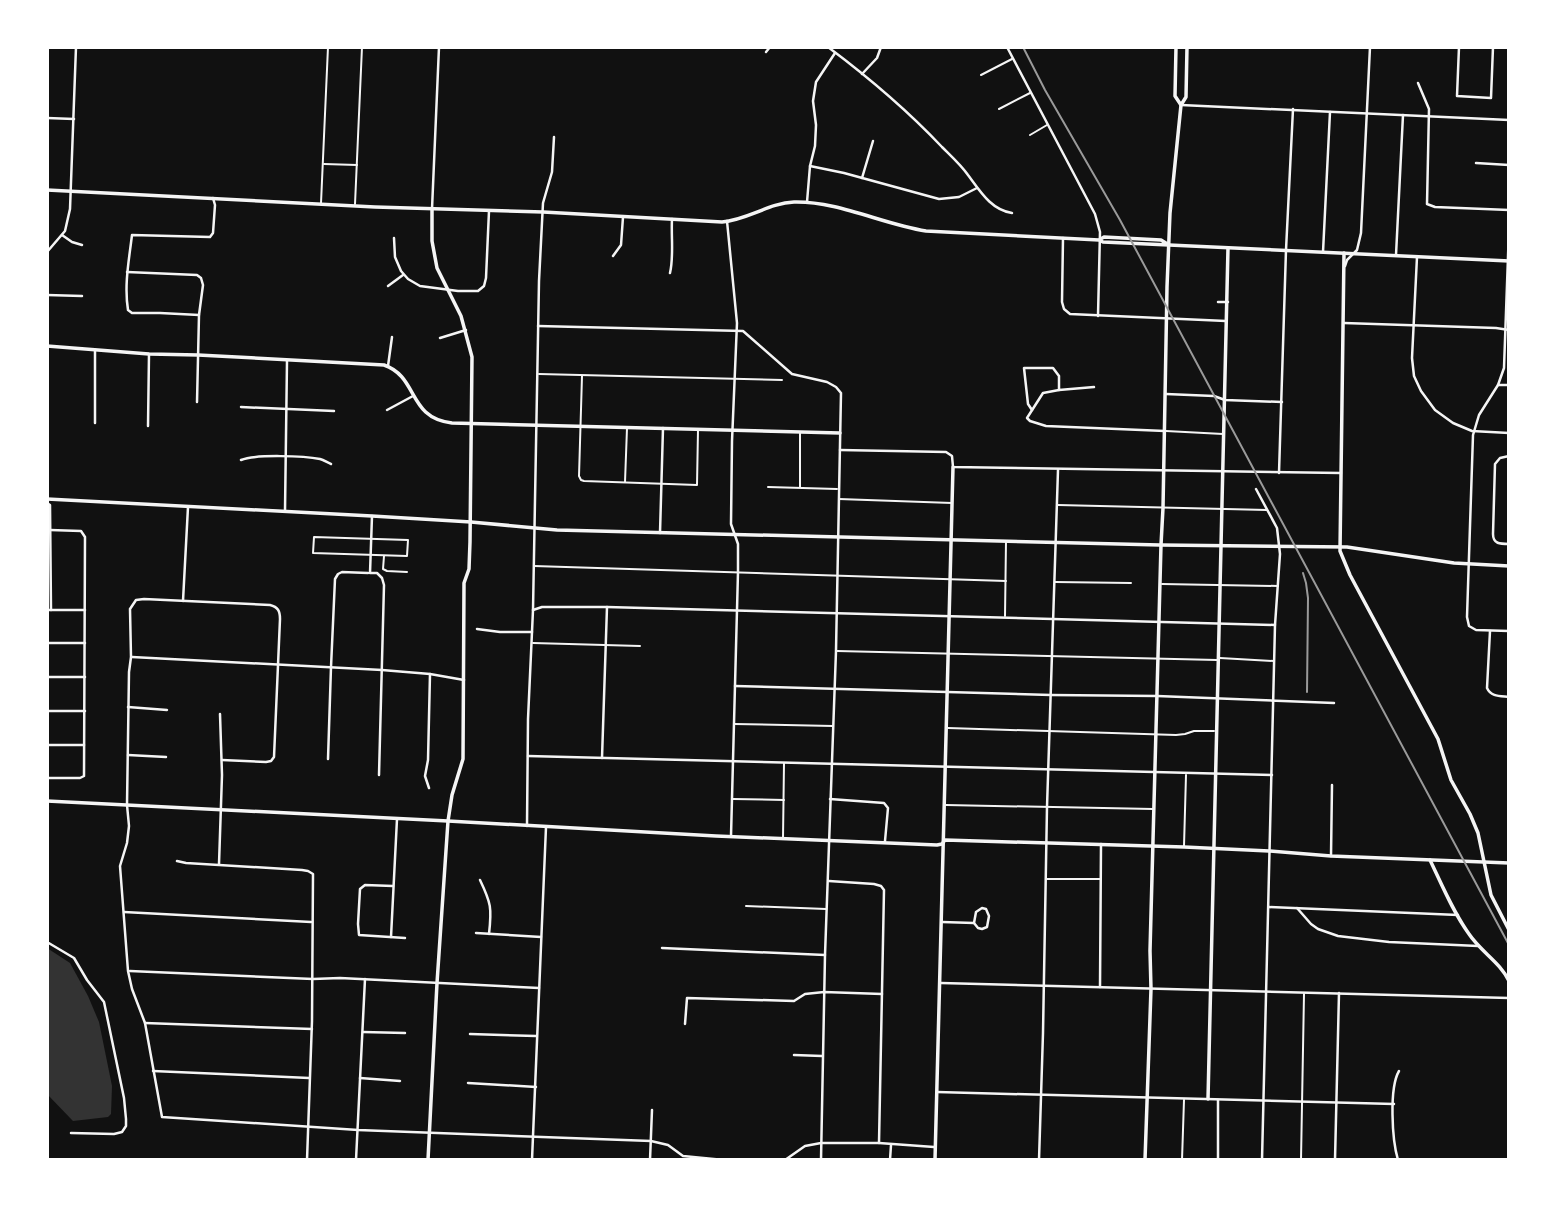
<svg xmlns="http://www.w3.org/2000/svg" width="1556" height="1207" viewBox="0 0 1556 1207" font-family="'Public Sans',sans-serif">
<rect width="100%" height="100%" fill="#111"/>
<path fill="#333" d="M47 948 70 963 88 996 99 1022 112 1086 111 1114 108 1117 73 1121 47 1094Z"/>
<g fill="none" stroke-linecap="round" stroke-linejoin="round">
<g stroke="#f5f5f5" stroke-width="2">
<path d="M981 75 1012 59"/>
<path d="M999 109 1030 93"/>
<path d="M1030 135 1047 125"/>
<path d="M324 164 357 165"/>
<path d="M321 203 328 47"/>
<path d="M355 204 362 47"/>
<path d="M539 374 782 380"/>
<path d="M582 376 579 476 581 480 584 481 697 485 698 430"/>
<path d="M1166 431 1223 434"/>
<path d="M625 482 627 428"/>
<path d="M768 487 837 489"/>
<path d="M800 487V433"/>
<path d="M839 499 952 503"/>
<path d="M1058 505 1267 510"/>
<path d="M314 537 408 540 407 556 313 553Z"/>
<path d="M384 556 383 569 387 571 407 572"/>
<path d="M534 566 1006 581"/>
<path d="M1055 582 1131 583"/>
<path d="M1162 584 1278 586"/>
<path d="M1005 616 1006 541"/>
<path d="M533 643 640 646"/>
<path d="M837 651 1217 660"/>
<path d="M1220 658 1274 661"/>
<path d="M734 724 833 726"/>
<path d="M948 728 1176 735 1185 734 1194 731H1214"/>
<path d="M733 799 784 800"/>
<path d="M946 805 1153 809"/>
<path d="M783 838 784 763"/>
<path d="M1184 846 1186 775"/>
<path d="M1047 879H1100"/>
<path d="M746 906 826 909"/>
<path d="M1182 1160 1184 1100"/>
<path d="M1301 1160 1304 994"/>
</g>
<g stroke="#f5f5f5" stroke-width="2.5">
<path d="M828 47C868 77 908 111 942 147 951 156 961 165 968 175 980 191 991 210 1012 213"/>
<path d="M1007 47 1095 214 1100 232 1098 316"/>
<path d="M1459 47 1457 96 1491 98 1493 47"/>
<path d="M766 52 770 47"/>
<path d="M862 74 877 58 881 47"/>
<path d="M1418 83 1429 109 1427 204 1435 207 1509 210"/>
<path d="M1181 105 1509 120"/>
<path d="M47 118 74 119"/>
<path d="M1476 163 1509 165"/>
<path d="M810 166 844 173 939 199 959 197 977 188"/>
<path d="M862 178 873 141"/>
<path d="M807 202 810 166 815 146 816 125 813 101 816 82 835 53"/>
<path d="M432 209 439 47"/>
<path d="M727 221 737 323 732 441 731 524 738 544V572L731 836"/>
<path d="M1509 229 1504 368 1498 385 1479 415 1473 435 1467 617 1469 626 1476 630 1509 631"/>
<path d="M62 235 72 242 82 245"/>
<path d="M394 238 395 257 401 271 408 279 420 286 458 291H478L484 286 486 278 489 211"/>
<path d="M1063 238 1062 302 1064 309 1070 314 1226 321"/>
<path d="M47 252 65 231 70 209 76 47"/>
<path d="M1323 252 1330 112"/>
<path d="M1396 255 1403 115"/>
<path d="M613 256 621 245 623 217"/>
<path d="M1417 257 1412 358 1414 376 1421 391 1435 410 1453 423 1472 431 1509 433"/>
<path d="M1345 266 1347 260 1357 250 1361 233 1370 47"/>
<path d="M127 272 197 275 201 278 203 285 199 315 197 402"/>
<path d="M670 273C674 256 671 237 672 219"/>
<path d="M388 286 403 275"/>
<path d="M47 295 82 296"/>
<path d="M1218 302H1228"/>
<path d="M199 315 160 313H132L128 310C124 285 129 260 132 235L210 237 213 233 215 205 213 198"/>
<path d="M1344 323 1496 328 1509 330"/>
<path d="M538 326 743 331 792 374 827 382 836 387 841 393 836 651 825 955 821 1160"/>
<path d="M440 338 466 330"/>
<path d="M95 350V423"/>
<path d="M388 366 392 337"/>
<path d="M1498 385H1509"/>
<path d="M1059 390 1043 393 1027 418 1030 421 1046 426 1165 431"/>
<path d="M1166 394 1214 396 1225 400 1282 402"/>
<path d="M241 407 334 411"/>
<path d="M387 410 413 396"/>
<path d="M1032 410 1028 404 1024 368H1053L1059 376V390L1094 387"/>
<path d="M148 426 149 354"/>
<path d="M840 450 946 452 952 456 953 467 1341 473"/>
<path d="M1509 456 1500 458 1495 464 1493 534C1493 544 1500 544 1509 544"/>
<path d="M241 460C255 454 305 456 320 459 324 460 328 463 331 464"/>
<path d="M1279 473 1286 250 1293 109"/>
<path d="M1256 489 1277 528 1280 554 1275 625 1262 1160"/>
<path d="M47 503 50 505 51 610"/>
<path d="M285 511 287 361"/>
<path d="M372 516 370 573H377L382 578 384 585 379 775"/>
<path d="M660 533 663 428"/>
<path d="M183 601 188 507"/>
<path d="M47 610H85"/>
<path d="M533 610 542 607H607L1275 625"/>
<path d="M477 629 500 632H532"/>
<path d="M1490 631 1487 688C1491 697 1500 696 1509 697"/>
<path d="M47 643H85"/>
<path d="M132 657 382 670 430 674 464 680"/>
<path d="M47 677H85"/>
<path d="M735 686 1051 695 1157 696 1334 703"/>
<path d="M128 707 167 710"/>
<path d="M47 711H85"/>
<path d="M47 745H84"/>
<path d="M128 755 166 757"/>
<path d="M528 756 1272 775"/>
<path d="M602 758 607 607"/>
<path d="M328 759 331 667 335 579 338 574 342 572 368 573"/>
<path d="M222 760 266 762 271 761 274 757 280 619C280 611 278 607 270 605L144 599 136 600 130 609 131 657 129 672 127 805 129 826 127 843 120 866 128 971 132 989 145 1023 162 1117 358 1130 651 1141 668 1145 683 1156 724 1160"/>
<path d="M47 778H80L84 776 85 537 81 531 50 530"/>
<path d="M429 788 425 776 428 760 430 674"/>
<path d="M830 799 884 803 888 808 885 841"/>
<path d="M527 826 528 719 533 610 539 281 543 203 552 172 554 137"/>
<path d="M1331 856 1332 785"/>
<path d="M177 861 186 863 302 870 308 871 313 874 312 1021 307 1160"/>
<path d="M219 864 222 775 220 714"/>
<path d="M480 880C491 903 492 908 489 934"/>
<path d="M829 881 874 884 881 886 884 890 879 1143"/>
<path d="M393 886 365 885 360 889 358 924 359 935 405 938"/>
<path d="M1269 907 1458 915"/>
<path d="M982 908 986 909 989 916 987 927 982 929 978 928 974 923 976 912Z"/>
<path d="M1297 908 1311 924 1318 929 1338 936 1389 942 1478 946"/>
<path d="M124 912 311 922"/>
<path d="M942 922 974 923"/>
<path d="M476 933 541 937"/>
<path d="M391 937 397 819"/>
<path d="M47 942 74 958 87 980 104 1002 124 1098 126 1119V1126L122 1132 114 1134 71 1133"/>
<path d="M662 948 825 955"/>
<path d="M130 971 313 979 340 978 539 988"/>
<path d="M941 983 1509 998"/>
<path d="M1100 987 1101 844"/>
<path d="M145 1023 312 1029"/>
<path d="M685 1024 687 998 794 1001 805 994 824 992 882 994"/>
<path d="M363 1032 405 1033"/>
<path d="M470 1034 536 1036"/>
<path d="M794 1055 822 1056"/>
<path d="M153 1071 309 1078"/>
<path d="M360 1078 400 1081"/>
<path d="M468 1083 536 1087"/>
<path d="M937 1092 1394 1104"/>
<path d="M356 1160 365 979"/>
<path d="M532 1160 546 827"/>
<path d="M650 1160 652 1110"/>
<path d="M785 1160 805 1146 821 1143H879L934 1147"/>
<path d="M890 1160 891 1145"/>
<path d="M1039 1160 1043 1033 1047 807 1058 470"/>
<path d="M1218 1160V1100"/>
<path d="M1335 1160 1339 993"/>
<path d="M1398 1160C1392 1140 1389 1088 1399 1071"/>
</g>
<g stroke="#f5f5f5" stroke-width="3.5">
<path d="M47 190 375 207 543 212 722 222C747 220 769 203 794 202 838 201 882 224 926 231L1099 240 1103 242 1169 245 1161 240 1104 237 1099 240"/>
<path d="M1169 245 1509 261"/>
<path d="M1344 253 1340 551 1350 575 1438 739 1451 780 1470 814 1478 833 1491 895 1509 930"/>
<path d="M47 346 149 354 198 355 384 365C419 377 407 418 452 423L840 433"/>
<path d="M1161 545 1347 547 1454 563 1509 566"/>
<path d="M47 801 448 821 716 836 937 845 942 844 945 840 1184 847 1269 851 1331 856 1509 863"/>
<path d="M1430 860C1442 885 1453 912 1469 934 1481 952 1500 962 1509 981"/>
<path d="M1208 1099 1228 248"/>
<path d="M428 1160 437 983 448 821 452 795 463 759 464 583 469 569 470 542 472 357 461 316 437 268 432 241V209"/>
<path d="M935 1160 953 467"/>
</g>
<g stroke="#f5f5f5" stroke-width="3.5">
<path d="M1176 47 1175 96 1181 105"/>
<path d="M47 499 372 516 471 522 557 530 1160 545"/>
<path d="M1145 1160 1151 989 1150 951 1161 545 1163 508 1167 287 1170 213 1181 105 1186 97 1187 47"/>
</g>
<g stroke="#9a9a9a" stroke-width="2">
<path d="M1023 47 1045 90 1120 220 1509 945"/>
<path d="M1303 573 1306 583 1308 598 1307 692"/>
</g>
</g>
<rect width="1556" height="1207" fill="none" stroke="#ffffff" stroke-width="98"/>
</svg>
